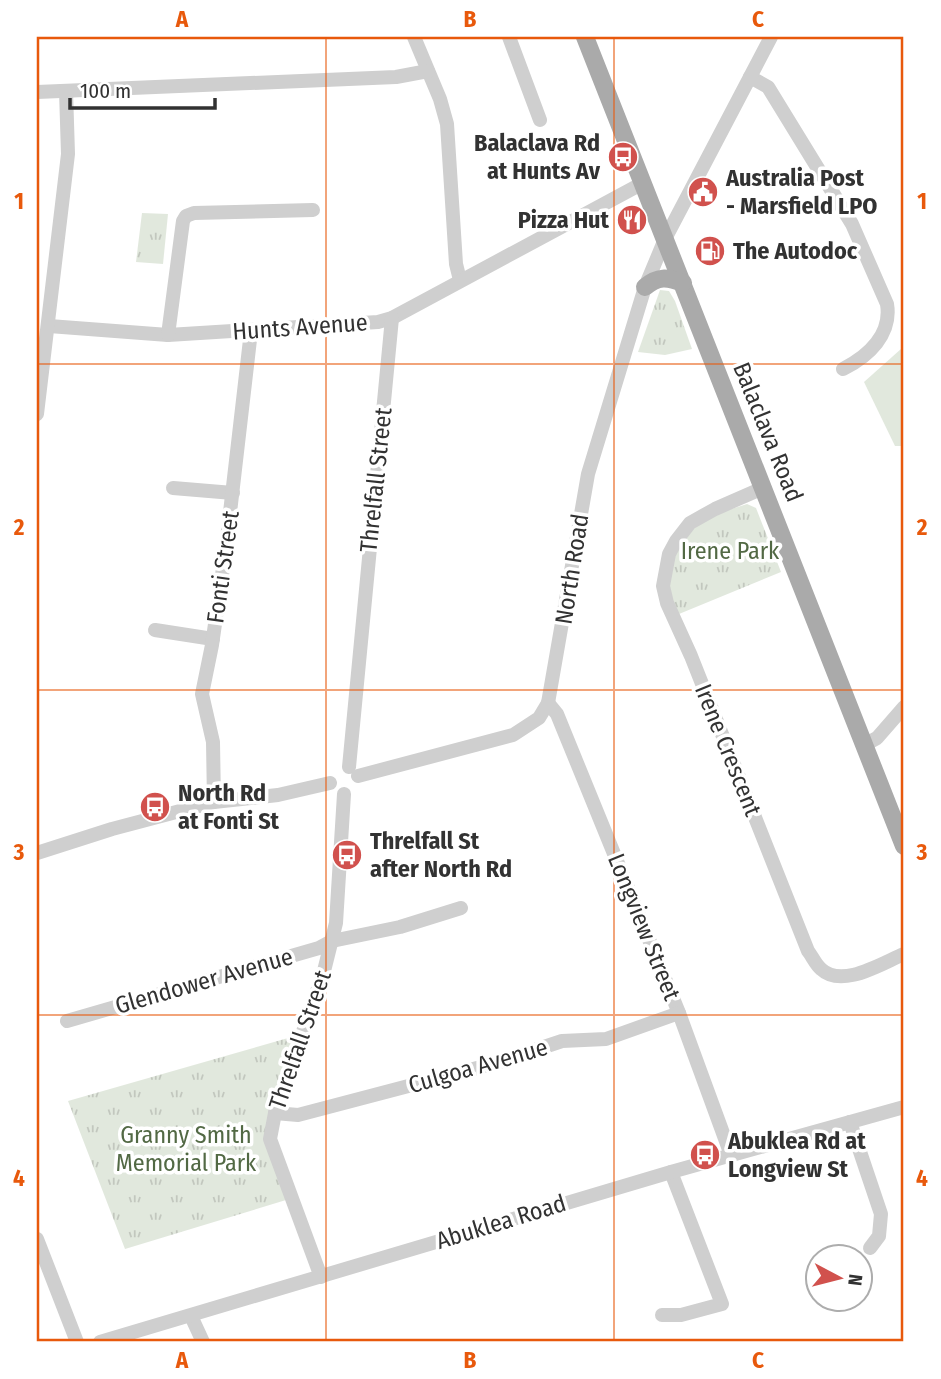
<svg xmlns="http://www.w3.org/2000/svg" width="941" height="1379" viewBox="0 0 941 1379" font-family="'Fira Sans Condensed',sans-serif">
<defs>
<pattern id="grass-tufts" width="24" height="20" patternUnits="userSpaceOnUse" patternTransform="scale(1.75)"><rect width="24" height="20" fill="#e1e8dd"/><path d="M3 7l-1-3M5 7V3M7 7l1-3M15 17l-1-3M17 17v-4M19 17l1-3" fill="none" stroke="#c2c7be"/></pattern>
</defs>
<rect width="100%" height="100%" fill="#fff"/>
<g fill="url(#grass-tufts)">
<path d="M142 213 168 214 163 264 136 262Z"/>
<path d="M660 290 669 291 675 301 692 349 665 355 638 352Z"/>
<path d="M747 504 756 508 781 572 679 614C676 608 672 601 671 594 664 563 685 530 711 516 722 511 736 508 747 504Z"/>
<path d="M295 1036 271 1106 265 1136 286 1200 125 1249 68 1101Z"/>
</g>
<path fill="#e1e8dd" d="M901 349 904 353V446H895L864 382Z"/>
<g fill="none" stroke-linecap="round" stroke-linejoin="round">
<g stroke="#cfcfcf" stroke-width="14">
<path d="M414 37 440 99 447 124 456 264 460 280"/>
<path d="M509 37 540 120"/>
<path d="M750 77 768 87 852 224 887 304C892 334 869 356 843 369"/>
<path d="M37 92 396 77 428 71"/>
<path d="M49 326 168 335 378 322 392 318 643 183"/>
<path d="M168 335 183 221 186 216 194 213 313 210"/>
<path d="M37 414 68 154 66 91"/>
<path d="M173 488 233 493"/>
<path d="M763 488 715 509 690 523 676 541 669 554 663 586 667 603 691 656 808 951C812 956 816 965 821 969 842 989 882 963 904 954"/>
<path d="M155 630 213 639"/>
<path d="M548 703 557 714 679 1013 731 1155"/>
<path d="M866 744 877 738 904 707"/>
<path d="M349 767 392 318"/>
<path d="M358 776 513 735 539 718 548 703 588 474 645 287 665 239 771 37"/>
<path d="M214 802 213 742 202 694 212 645 226 547 251 331"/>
<path d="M37 853 112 829 214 802 278 795 330 783"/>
<path d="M67 1021 319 948 332 941 400 927 461 908"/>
<path d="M275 1113 298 1115 496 1063 562 1041 606 1039 679 1013"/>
<path d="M850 1122 881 1214 879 1236 870 1248"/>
<path d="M37 1239 77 1342"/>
<path d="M321 1277 270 1139 275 1113 324 971 336 923 344 794"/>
<path d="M662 1315H681L722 1304 671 1172"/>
<path d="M191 1316 203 1342"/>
<path d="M100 1342 671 1172 904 1107"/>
</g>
<g stroke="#aaa" stroke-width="18">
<path d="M585 37 904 846"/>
<path d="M645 287C658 276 667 277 683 283"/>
</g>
</g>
<path fill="none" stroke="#e8590c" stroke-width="2" stroke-opacity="0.55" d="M326 37V1342M614 37V1342M37 364H904M37 690H904M37 1015H904"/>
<defs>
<g id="bus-disc" transform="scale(1.575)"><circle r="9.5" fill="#d1514d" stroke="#fff"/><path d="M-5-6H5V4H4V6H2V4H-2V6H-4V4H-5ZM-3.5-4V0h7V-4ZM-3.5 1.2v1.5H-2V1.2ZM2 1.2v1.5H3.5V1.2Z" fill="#fff"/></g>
<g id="civic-disc" transform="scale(1.575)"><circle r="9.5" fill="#d1514d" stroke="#fff"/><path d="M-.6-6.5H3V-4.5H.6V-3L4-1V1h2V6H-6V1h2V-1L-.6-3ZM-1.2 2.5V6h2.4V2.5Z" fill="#fff"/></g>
<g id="restaurant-disc" transform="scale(1.575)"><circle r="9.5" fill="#d1514d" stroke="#fff"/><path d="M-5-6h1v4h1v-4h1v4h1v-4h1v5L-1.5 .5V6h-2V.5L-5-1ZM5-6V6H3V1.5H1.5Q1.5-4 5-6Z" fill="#fff"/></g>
<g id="fuel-disc" transform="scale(1.575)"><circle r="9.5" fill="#d1514d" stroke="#fff"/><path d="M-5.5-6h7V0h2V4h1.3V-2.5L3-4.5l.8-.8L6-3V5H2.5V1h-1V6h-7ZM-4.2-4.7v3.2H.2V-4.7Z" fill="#fff"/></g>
</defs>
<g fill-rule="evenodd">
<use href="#bus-disc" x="623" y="157"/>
<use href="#civic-disc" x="703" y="192"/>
<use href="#restaurant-disc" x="632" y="220"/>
<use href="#fuel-disc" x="710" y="251"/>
<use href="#bus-disc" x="155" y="807"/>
<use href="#bus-disc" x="347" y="855"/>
<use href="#bus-disc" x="705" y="1155"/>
</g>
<g text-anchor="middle" stroke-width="7" stroke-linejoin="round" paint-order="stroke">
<g font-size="24" font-weight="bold" fill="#323232" stroke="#fff" text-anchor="start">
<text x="600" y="151" text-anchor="end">Balaclava Rd<tspan x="600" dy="28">at Hunts Av</tspan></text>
<text x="726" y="186">Australia Post<tspan x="726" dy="28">- Marsfield LPO</tspan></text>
<text x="609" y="228" text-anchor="end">Pizza Hut</text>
<text x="733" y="259">The Autodoc</text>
<text x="178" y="801">North Rd<tspan x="178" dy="28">at Fonti St</tspan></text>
<text x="370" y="849">Threlfall St<tspan x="370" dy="28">after North Rd</tspan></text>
<text x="728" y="1149">Abuklea Rd at<tspan x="728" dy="28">Longview St</tspan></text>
</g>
<g font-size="24" fill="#323232" stroke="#fff">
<text transform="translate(300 327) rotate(-4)" y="8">Hunts Avenue</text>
<text transform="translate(768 432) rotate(68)" y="8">Balaclava Road</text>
<text transform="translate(376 480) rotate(-84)" y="8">Threlfall Street</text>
<text transform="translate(223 567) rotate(-82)" y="8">Fonti Street</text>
<text transform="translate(572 569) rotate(-81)" y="8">North Road</text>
<text transform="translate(728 750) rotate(68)" y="8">Irene Crescent</text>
<text transform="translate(644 927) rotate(68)" y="8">Longview Street</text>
<text transform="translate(204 981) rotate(-16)" y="8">Glendower Avenue</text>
<text transform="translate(300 1040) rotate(-71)" y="8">Threlfall Street</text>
<text transform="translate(478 1066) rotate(-16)" y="8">Culgoa Avenue</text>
<text transform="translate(501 1222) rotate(-17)" y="8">Abuklea Road</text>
</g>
<g font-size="24" fill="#526944" stroke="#fff">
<text x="730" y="559">Irene Park</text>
<text x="186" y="1143">Granny Smith<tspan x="186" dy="28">Memorial Park</tspan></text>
</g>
</g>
<rect width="941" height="1379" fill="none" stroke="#ffffff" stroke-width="77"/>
<g transform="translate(839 1278) rotate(97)"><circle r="33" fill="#ffffff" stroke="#adadad" stroke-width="2"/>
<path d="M0-5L12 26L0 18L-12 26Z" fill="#d1514d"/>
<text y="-10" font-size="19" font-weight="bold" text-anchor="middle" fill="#323232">N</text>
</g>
<path d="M70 98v10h145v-10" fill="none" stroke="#323232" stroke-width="3.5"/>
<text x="80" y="98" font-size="21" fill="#323232" stroke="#ffffff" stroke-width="5" paint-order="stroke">100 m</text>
<rect x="38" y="38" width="864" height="1302" fill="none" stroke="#e8590c" stroke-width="2.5"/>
<g font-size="23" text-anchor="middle" font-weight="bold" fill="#e8590c">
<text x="182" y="27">A</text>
<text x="470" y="27">B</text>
<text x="758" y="27">C</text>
<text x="19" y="209">1</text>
<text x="922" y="209">1</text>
<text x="19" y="535">2</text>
<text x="922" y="535">2</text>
<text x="19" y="860">3</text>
<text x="922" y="860">3</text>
<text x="19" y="1186">4</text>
<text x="922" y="1186">4</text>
<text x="182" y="1368">A</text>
<text x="470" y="1368">B</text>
<text x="758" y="1368">C</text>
</g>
</svg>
